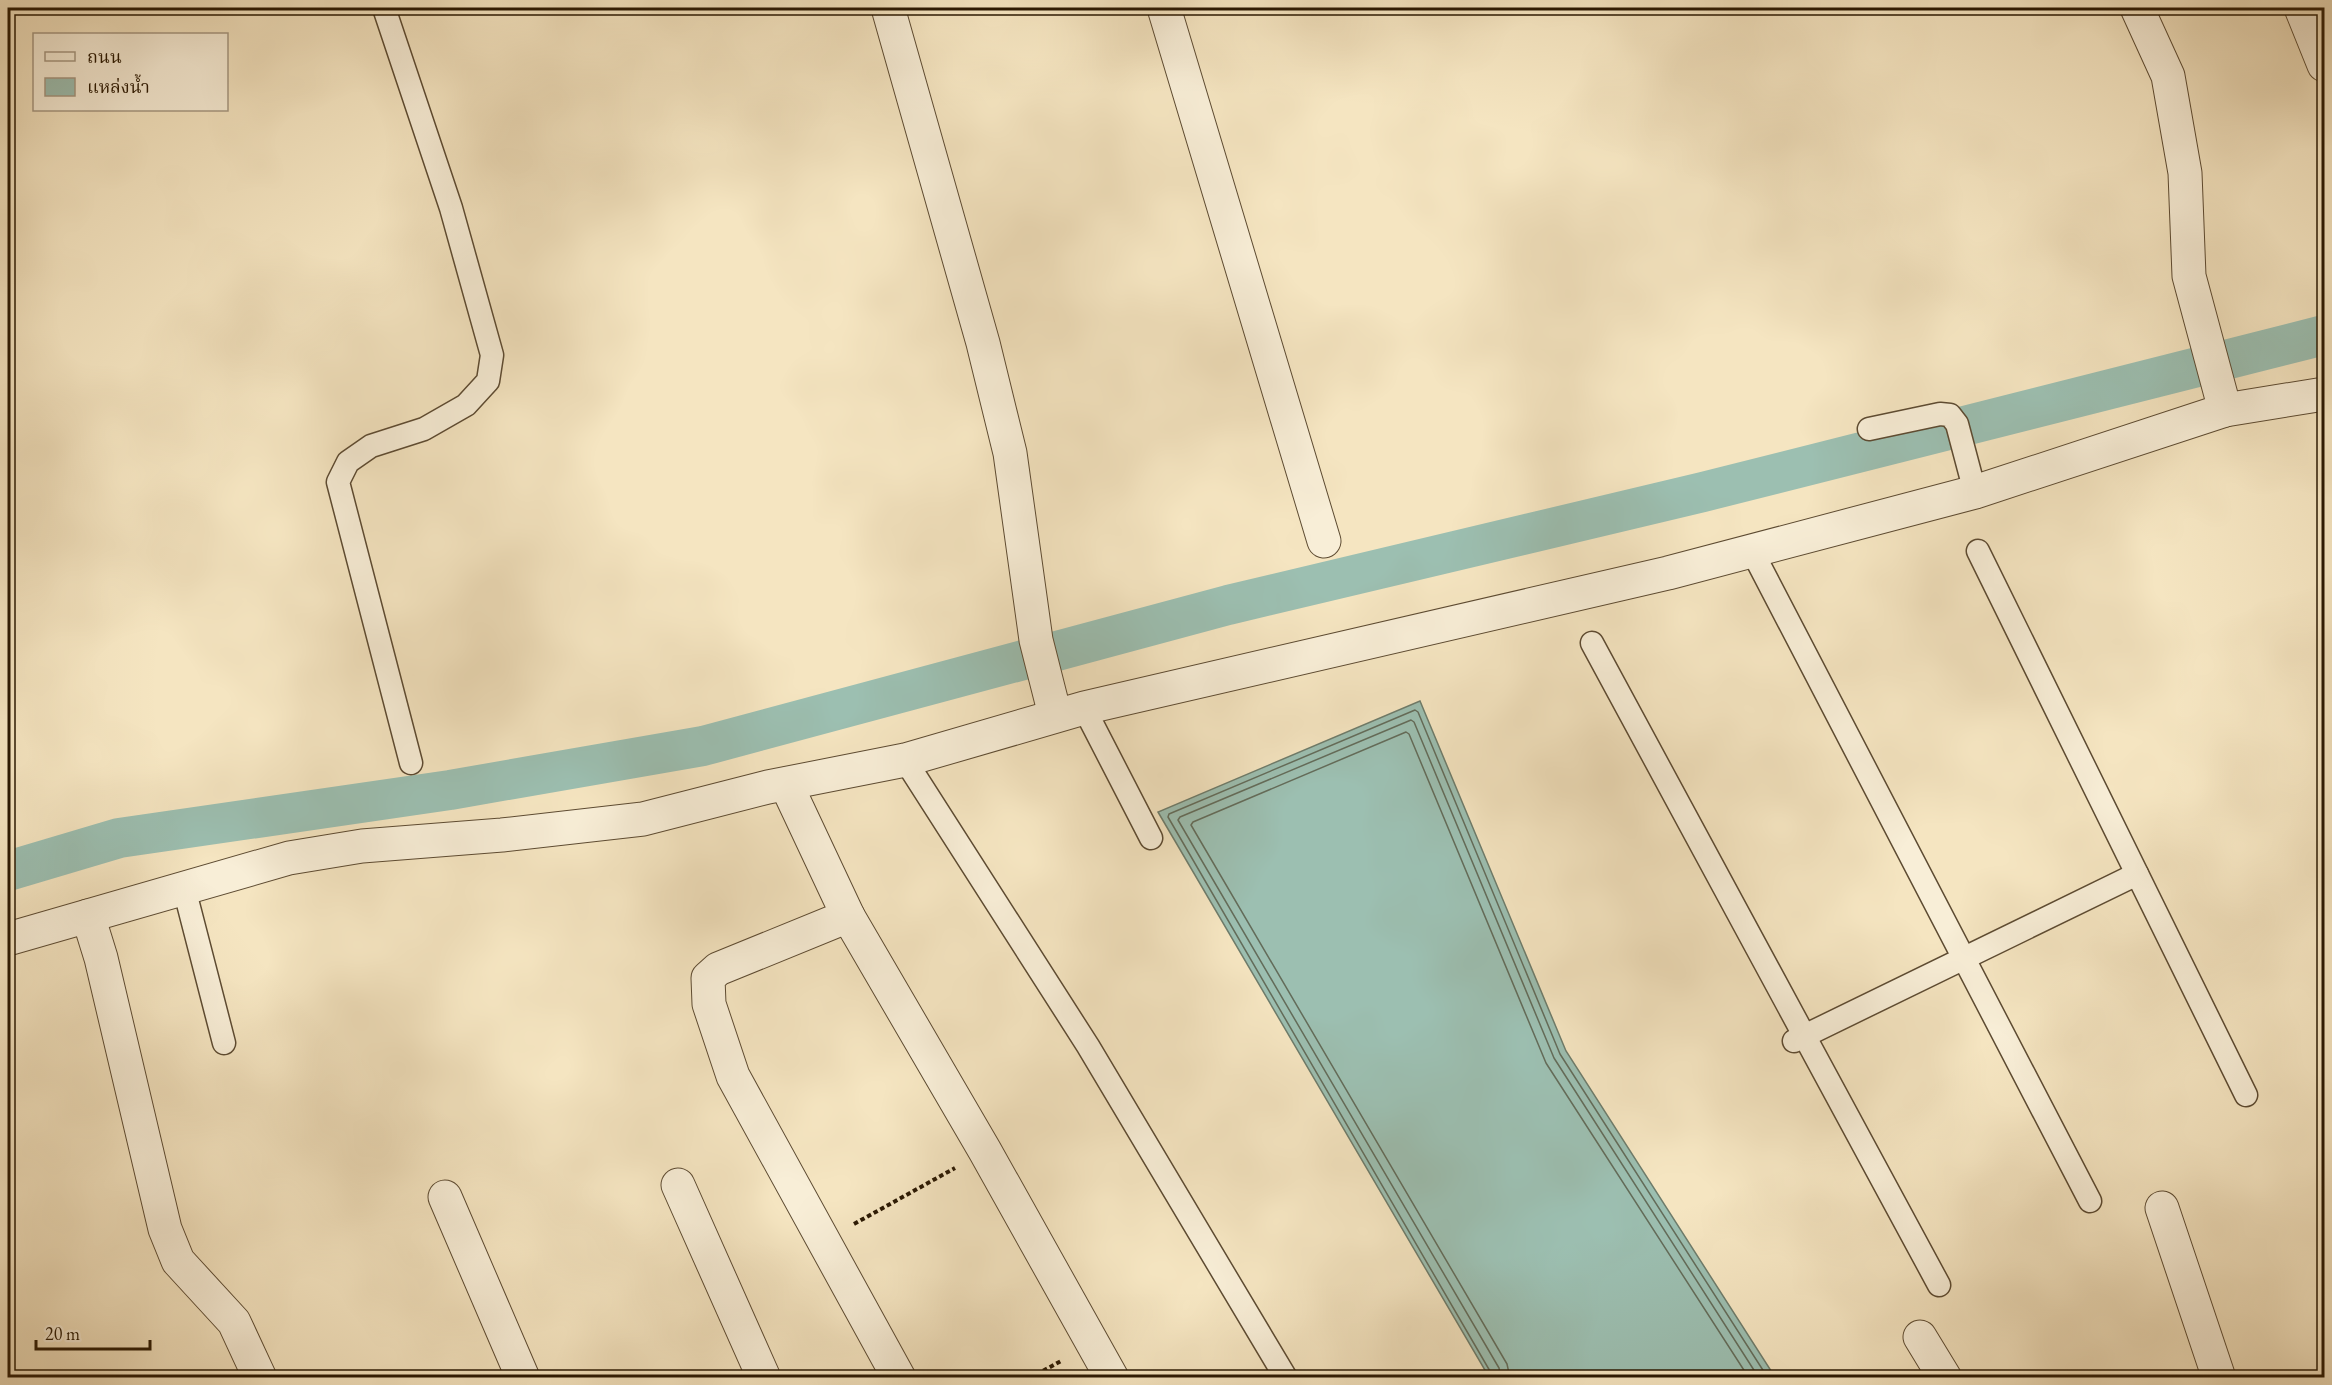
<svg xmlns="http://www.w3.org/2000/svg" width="2332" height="1385" viewBox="0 0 2332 1385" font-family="'EB Garamond','Noto Serif Thai',serif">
<rect width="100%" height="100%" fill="#f5e5c1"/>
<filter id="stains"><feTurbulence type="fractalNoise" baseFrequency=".00333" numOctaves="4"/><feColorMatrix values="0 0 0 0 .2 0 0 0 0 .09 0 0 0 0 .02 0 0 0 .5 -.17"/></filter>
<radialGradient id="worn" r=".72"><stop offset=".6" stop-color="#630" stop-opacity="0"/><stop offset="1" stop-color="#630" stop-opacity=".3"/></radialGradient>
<path fill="#9cbfb1" stroke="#6e7c6b" stroke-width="1.5" d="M1420 701 1566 1051 1775 1377H1489L1158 812Z"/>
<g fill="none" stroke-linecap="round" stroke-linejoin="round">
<g stroke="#636c5a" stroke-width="1.5">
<path d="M1494 1378 1168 817 1169 814 1415 710 1418 712 1560 1054 1768 1378"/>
<path d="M1501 1378 1499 1368 1178 820 1180 817 1411 720 1414 722 1554 1058 1759 1378"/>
<path d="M1510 1378 1507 1364 1191 825 1193 822 1406 732 1409 734 1546 1063 1749 1378"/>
</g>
<path stroke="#9cbfb1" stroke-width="40" d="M8 871 119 838 450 790 703 746 1228 605 1703 492 2324 335"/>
<g stroke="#5d4b32" stroke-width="25">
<g id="service">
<path d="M384 8 451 208 492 355 488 381 466 405 424 429 371 446 348 462 338 482 411 763"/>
<path d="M1869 429 1940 414 1950 415 1957 424 1975 492"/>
<path d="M1752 551 2090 1201"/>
<path d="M1978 551 2246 1095"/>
<path d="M1592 643 1939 1285"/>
<path d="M1084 708 1151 838"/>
<path d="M905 760 1088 1046 1286 1378"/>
<path d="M184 888 224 1043"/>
<path d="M1794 1041 2137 874"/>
</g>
</g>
<g stroke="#5d4b32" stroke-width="35">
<g id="minor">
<path d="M888 8 983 343 1010 453 1036 640 1055 715"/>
<path d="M1164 8 1324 541"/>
<path d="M2137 8 2168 76 2185 173 2189 276 2225 410"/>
<path d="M2301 8 2324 65"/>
<path d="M786 784 848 916 718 969 708 978 709 1004 733 1076 899 1378"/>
<path d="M88 916 101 958 165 1229 178 1261 234 1322 260 1378"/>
<path d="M848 916 985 1151 1112 1378"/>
<path d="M8 939 289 858 362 846 502 835 643 819 768 787 905 760 1084 708 1668 573 1975 492 2225 410 2324 394"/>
<path d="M678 1185 764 1378"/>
<path d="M445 1197 523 1378"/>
<path d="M2162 1208 2219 1378"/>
<path d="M1920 1337 1945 1378"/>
</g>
</g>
<g stroke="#2a1802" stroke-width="4" stroke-dasharray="4.5 3" stroke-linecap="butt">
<path d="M854 1224 955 1168"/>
<path d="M1030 1378 1061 1361"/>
</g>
<use href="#service" stroke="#f8eed7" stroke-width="22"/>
<use href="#minor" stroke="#f8eed7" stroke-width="33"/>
</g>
<rect width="2332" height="1385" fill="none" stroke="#f5e5c1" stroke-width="30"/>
<rect x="9" y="9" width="2314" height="1367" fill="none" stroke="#2a1802" stroke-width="3"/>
<rect x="15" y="15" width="2302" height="1355" fill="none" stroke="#2a1802" stroke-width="1.5"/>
<rect x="33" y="33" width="195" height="78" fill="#f8eed7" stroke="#a69882" stroke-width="1.5"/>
<rect x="45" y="52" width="30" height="9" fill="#f8eed7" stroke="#a69882" stroke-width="1.5"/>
<text x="87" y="63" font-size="18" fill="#2a1802">ถนน</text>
<rect x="45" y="78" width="30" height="18" fill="#9cbfb1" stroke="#a69882" stroke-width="1.5"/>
<text x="87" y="93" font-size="18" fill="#2a1802">แหล่งน้ำ</text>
<path d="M36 1340v9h114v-9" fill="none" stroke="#2a1802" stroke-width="3"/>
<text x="45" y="1340" font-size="18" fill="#2a1802" stroke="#f8eed7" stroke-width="4.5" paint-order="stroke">20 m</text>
<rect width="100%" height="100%" filter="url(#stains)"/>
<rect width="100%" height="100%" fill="url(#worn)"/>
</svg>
